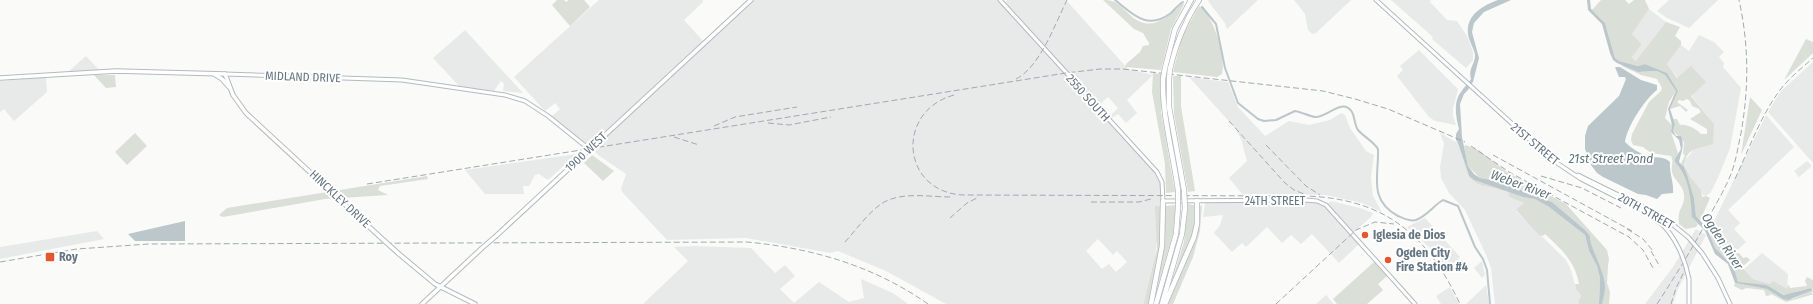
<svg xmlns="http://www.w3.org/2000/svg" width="1813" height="304" viewBox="0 0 1813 304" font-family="'Fira Sans Condensed',sans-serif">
<rect width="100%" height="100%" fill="#fafaf8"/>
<g fill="#e8e9e9" fill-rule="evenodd">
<path d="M599 0H703V2L684 20 703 41 589 147 551 117 560 109 555 103 545 111 514 77Z"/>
<path d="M753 0H1001L1004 3 1008 0H1066L1128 69 1153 75 1127 100 1137 113 1126 123 1118 114 1111 119 1109 117 1118 108 1108 97 1096 108 1156 173 1160 182 1161 203 1155 258 1147 304H946L886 271 838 251 830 253 746 238 667 240 623 193 621 189 626 174 598 155 594 151 595 147ZM1098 239 1113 255 1117 251 1127 262 1116 272 1109 264 1102 269 1086 251Z"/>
<path d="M1209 0H1258L1227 29 1225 23 1208 1Z"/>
<path d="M1294 0H1351L1316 33 1312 34 1308 30 1305 14Z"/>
<path d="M1391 0H1431L1430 2 1447 20 1457 21 1467 36 1473 52V60L1466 68 1432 39 1433 37Z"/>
<path d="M1669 0H1718L1689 28 1667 18 1657 11Z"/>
<path d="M1649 9 1666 22 1637 61 1632 57 1642 44 1632 34Z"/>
<path d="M465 30 523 93 503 91 504 84 501 81 494 91 459 86 433 58Z"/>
<path d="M1699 35 1714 42 1724 52 1719 57 1724 63 1723 67 1741 88 1730 148 1720 173 1711 192 1706 196 1703 195 1690 177 1684 162 1694 149 1710 145 1714 124 1667 64 1681 45 1689 51Z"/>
<path d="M1419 50 1458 89 1453 109V116L1456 125 1435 121 1429 117 1397 76 1403 70 1400 66Z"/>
<path d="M86 56 101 72H68Z"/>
<path d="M1813 62V163L1768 112 1780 92Z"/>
<path d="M46 77 47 92 14 121 4 109 0 112V81Z"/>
<path d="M1189 77 1228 82 1238 107 1265 136 1289 121 1309 125 1330 120 1341 113 1345 115 1350 128 1366 151 1374 155 1371 177 1373 196 1382 212 1362 203 1326 195 1242 194 1229 178 1247 161 1241 139 1235 128Z"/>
<path d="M1766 115 1794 147 1728 210 1740 223 1734 229 1746 242 1733 254H1730L1715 240 1716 236 1710 229Z"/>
<path d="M1440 133 1458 143 1469 176 1486 187 1501 189 1508 192 1509 197 1524 203 1516 211 1566 260 1571 270 1576 289 1580 295 1581 298 1578 302 1579 304H1495L1491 268 1487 257 1465 210 1449 193 1441 178 1440 167 1444 144Z"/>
<path d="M577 154 548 180 539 174 535 175 529 186H523L524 194H485L465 170Z"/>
<path d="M1807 161 1812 166 1799 177 1794 171Z"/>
<path d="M1331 201 1360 208 1373 213 1371 217 1353 233 1327 204Z"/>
<path d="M1311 202 1325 206 1359 244 1339 263 1312 234 1301 244 1291 235 1282 243 1267 227 1246 247 1242 243 1232 252 1214 233 1220 225 1223 215 1203 217 1205 203Z"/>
<path d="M1425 218 1460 257 1446 271 1429 247 1407 227Z"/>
<path d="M1696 229 1706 235 1678 289 1673 304H1645L1673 267Z"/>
<path d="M97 231 104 239 0 259V247Z"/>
<path d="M695 246 751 248 775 273 785 265 795 276 780 289 794 303 819 282 849 302 864 298 861 279 893 293 908 304H643L688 261 674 247Z"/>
<path d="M1762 253 1788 274 1787 289 1753 279 1744 269Z"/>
<path d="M1482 261 1485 275 1482 278 1474 268Z"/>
<path d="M1486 285 1489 304H1466Z"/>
<path d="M1450 287 1459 304H1441L1436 296Z"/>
<path d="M1326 295 1334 304H1316Z"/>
</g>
<g fill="#dadfd7">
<path d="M557 0H564L566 2 569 0H584L590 7 570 26 552 5Z"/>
<path d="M1103 0C1117 0 1119 5 1129 14 1149 34 1167 19 1182 3L1184 4 1171 29 1161 70 1125 67 1126 64 1140 52 1143 46 1149 45V43L1143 33 1134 29Z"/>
<path d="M1601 0H1625L1629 4 1634 0H1645L1649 9 1632 34 1642 44 1632 57 1636 61 1666 22 1680 27 1675 36 1681 41V45L1667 64 1677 78 1691 66 1706 82 1691 96 1714 124 1713 144C1698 150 1689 145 1684 164L1690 177 1701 190 1702 197 1706 196 1710 198 1700 221 1696 216 1694 198 1684 167 1681 164 1685 155 1683 154 1684 142 1673 131 1675 124 1673 119H1677L1680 125C1687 124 1695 128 1701 134H1707V129L1690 119 1701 112 1699 109 1692 106 1690 101 1687 99 1683 101 1679 100 1677 102 1688 110 1686 112 1680 106 1670 109 1678 91 1667 73 1645 64 1638 66 1619 61 1615 58 1605 23 1591 9H1593Z"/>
<path d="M1199 6C1201 8 1205 9 1206 12 1215 26 1226 56 1222 74L1217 77 1173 72 1182 37Z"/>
<path d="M1806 39 1813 42V53L1784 80Z"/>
<path d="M1623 65 1638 72 1657 71 1665 75 1676 91 1669 102 1665 118 1672 125 1671 132 1678 153 1675 162C1684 172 1690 187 1692 200 1693 211 1690 215 1698 224L1696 227 1686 229 1679 224C1677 208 1684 208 1684 197 1685 186 1674 181 1672 172 1671 166 1674 162 1671 156L1651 153 1643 147 1633 145 1631 140 1632 134 1649 102 1661 91 1662 88 1657 79 1641 75 1622 66Z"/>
<path d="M1153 73 1161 74V112L1175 192 1166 193 1165 164 1152 92Z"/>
<path d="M94 75H115L116 87 106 88Z"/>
<path d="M1173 76H1181V106L1195 191 1188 192 1174 114Z"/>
<path d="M1750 97 1762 110 1741 155Z"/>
<path d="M135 133 147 146 127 165 115 152Z"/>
<path d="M1466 145 1480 151 1507 172 1566 204 1607 250 1609 259 1608 266 1607 283 1610 292 1609 304H1602L1605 287 1584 229 1552 202 1497 181 1480 178 1468 166 1464 146Z"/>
<path d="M592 155 614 171 603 181 584 163Z"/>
<path d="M427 176 428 179 380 186 378 190 388 195 325 199 223 217 219 215 227 208Z"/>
<path d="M1469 176 1474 180 1523 197 1535 199 1549 207 1585 235 1589 251 1597 266 1600 278 1599 304H1579L1578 302 1581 296 1576 289 1575 284H1579C1575 261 1561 249 1545 234L1543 236 1539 235 1516 210 1524 203 1509 197 1508 192C1495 186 1478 189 1469 176Z"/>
<path d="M1188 204 1197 206 1194 234 1168 294 1184 242Z"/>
<path d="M1176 205 1173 233 1153 303 1165 206Z"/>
<path d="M1202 205 1200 231 1193 257 1173 304H1167L1198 232 1199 207Z"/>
<path d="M1155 206H1159L1162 208V236L1151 304H1145L1144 303 1157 249Z"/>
<path d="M1710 229 1716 236 1715 240 1729 254 1739 253 1743 258 1747 257 1750 260 1742 267 1753 279 1770 284 1773 281 1787 289 1788 284 1790 288 1807 286 1805 281 1807 277 1813 280V290L1811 288 1795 292 1787 296 1777 291 1738 282 1731 263 1714 248 1709 231Z"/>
<path d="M1374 262 1387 276 1378 284 1383 290 1367 304H1337L1333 299Z"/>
<path d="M1735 283 1767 289 1783 299H1792L1811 291 1813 295H1811L1786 302 1769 293 1771 295 1766 296 1764 290 1746 288 1742 290 1734 286Z"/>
</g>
<g fill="#bbc7cb">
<path d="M1498 0H1511L1484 12 1474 23 1472 32 1479 58 1473 82 1468 90 1464 94 1460 104 1462 137 1468 166 1474 174 1480 178 1497 181 1552 202 1584 229 1590 236C1588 244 1606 273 1605 288 1605 293 1603 299 1602 304H1599L1600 278 1597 266 1589 251 1585 235 1549 207 1535 199 1523 197 1474 180 1469 176 1458 143 1456 140V134L1459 129C1456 118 1453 102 1461 92 1464 87 1468 84 1471 79 1468 68 1475 65 1475 55 1474 48 1469 42 1468 34 1466 15 1482 6 1498 0Z"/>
<path d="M1587 0H1590L1591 9 1605 23 1615 58 1619 61 1638 66 1645 64 1667 73 1678 91 1670 109 1675 124 1673 131 1676 136H1681C1685 146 1681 152 1679 162L1684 167 1687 175 1694 198 1696 216 1707 228 1715 248 1733 266 1738 282 1766 285 1784 295 1811 288 1813 292 1811 291 1788 300 1783 299 1767 289 1735 283 1728 264 1715 254 1705 231 1692 217C1691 198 1689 177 1675 162V159L1681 149 1679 140 1671 132 1672 125 1668 109 1676 91 1665 75 1657 71 1638 72 1617 63 1613 60 1610 53 1602 24 1588 10Z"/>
<path d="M1615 67H1620L1641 80 1657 85V90C1644 100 1627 127 1625 142 1631 148 1640 154 1648 156 1655 158 1664 156 1670 162 1669 173 1674 182 1673 193L1662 194 1657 199 1646 195 1638 194 1603 177 1597 173 1591 165 1585 149V136L1588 126 1619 96 1626 79 1625 77H1619Z"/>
<path d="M185 221V241H135L128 234Z"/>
</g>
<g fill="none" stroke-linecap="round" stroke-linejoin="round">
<g stroke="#bbc7cb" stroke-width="2">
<path d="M1115 0C1133 14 1147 31 1171 13 1175 9 1178 5 1183 2"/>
<path d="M1202 7 1216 24 1225 68 1238 103 1258 119 1264 121 1276 120 1295 111C1301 112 1309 116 1315 117 1327 118 1342 97 1352 112 1355 117 1354 124 1358 130 1364 137 1373 141 1378 149 1379 176 1368 200 1398 216 1403 218 1410 222 1416 220 1428 215 1433 206 1443 200L1458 206 1475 247 1483 259 1487 270 1490 304"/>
</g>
<g stroke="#b3babf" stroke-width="5">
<g id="secondary">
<path d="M1000 0 1157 172 1162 182 1163 201 1306 200 1317 201 1326 205 1415 304"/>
<path d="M1376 0 1551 159 1581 179 1644 211 1664 226"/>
<path d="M225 74 402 80 505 95 525 101 548 116 589 149"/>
<path d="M1578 175 1651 211 1672 224"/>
<path d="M1702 253 1718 278 1730 304"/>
<path d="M1689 279V304"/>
</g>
</g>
<g stroke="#b5babe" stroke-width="5.5">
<g id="primary">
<path d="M214 74 222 79 229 87"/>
<path d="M0 78 116 71 225 74 233 95 246 113 378 235"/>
<path d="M496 236 751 0"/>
<path d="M399 254 435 284 475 304"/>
<path d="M422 304 481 249"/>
</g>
</g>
<g stroke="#b4b9bd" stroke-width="6">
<g id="highway">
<path d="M1165 68 1175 29 1191 0"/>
<path d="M1170 69C1176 43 1184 22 1199 0"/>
<path d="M1163 79C1162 116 1173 153 1178 190"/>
<path d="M1169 79V107L1184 190"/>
<path d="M1151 304 1162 246 1163 201"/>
<path d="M1156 304 1176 234 1178 208"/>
<path d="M1162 304 1182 234 1185 208"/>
<path d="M1165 304 1194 237 1197 224V201"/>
</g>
</g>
<use href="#secondary" stroke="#fff" stroke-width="3"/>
<use href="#primary" stroke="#fff" stroke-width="3.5"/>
<use href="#highway" stroke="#fff" stroke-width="4.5"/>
<g stroke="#a2aab0" stroke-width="1" stroke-dasharray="6 3" stroke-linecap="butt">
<path d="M1016 79C1040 67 1055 24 1067 0"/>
<path d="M954 95C895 111 901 192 963 195L1304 196C1384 198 1427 234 1460 304"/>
<path d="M1229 121 1285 183 1294 190 1304 194"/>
<path d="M768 123 789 125 831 117"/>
<path d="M714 126 735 117 797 107"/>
<path d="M674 137 699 145"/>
<path d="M1266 145 1306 186 1320 195"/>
<path d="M1471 146 1509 172 1629 237 1643 250 1653 268"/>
<path d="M1493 155 1632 231"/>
<path d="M1541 176 1582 188 1621 208"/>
<path d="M1735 179C1749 149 1760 117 1780 90 1789 78 1802 68 1813 58"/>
<path d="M367 184 1066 73 1100 69H1123L1323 91 1355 99 1388 109 1465 142"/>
<path d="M1091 202H1139L1151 199"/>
<path d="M950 218 967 203 979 197"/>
<path d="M1627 229 1643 239 1653 251"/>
<path d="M845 242C856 230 867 214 881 204 900 191 929 197 951 197"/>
<path d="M1651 251 1660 267"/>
<path d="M0 262 77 249 149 244 747 242C812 248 874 266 928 304"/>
<path d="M1276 304 1356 230 1375 222 1394 224"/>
<path d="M1657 304C1676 275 1694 246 1710 215 1717 202 1725 189 1731 174 1736 161 1738 147 1741 133 1749 88 1749 45 1739 0"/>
<path d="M1671 304 1676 288 1684 272"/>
</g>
<g stroke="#b3babf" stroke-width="5" stroke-linecap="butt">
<g id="secondary-bridge">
<path d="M1672 224 1688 237 1702 253"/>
<path d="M1664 226C1678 242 1685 259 1689 279"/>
</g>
</g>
<g stroke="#b5babe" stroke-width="5.5" stroke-linecap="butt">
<g id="primary-bridge">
<path d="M378 235 399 254"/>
<path d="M481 249 496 236"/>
</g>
</g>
<g stroke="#b4b9bd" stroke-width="6" stroke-linecap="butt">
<g id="highway-bridge">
<path d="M1163 79 1165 68"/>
<path d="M1169 79 1170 69"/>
<path d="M1178 190V208"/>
<path d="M1184 190 1185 208"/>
</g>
</g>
<use href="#secondary-bridge" stroke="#fff" stroke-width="3"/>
<use href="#primary-bridge" stroke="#fff" stroke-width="3.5"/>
<use href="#highway-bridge" stroke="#fff" stroke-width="4.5"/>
</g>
<g fill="#e4572e" stroke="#fff" stroke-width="1.5">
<circle cx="1365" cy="235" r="4"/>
<rect x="45" y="252" width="10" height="10" rx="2"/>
<circle cx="1388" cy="260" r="4"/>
</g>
<g text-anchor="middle" stroke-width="4" stroke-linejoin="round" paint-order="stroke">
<g font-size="12" fill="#657683" stroke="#fff">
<text transform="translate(303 77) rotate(2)" y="4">MIDLAND DRIVE</text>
<text transform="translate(1088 98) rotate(48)" y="4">2550 SOUTH</text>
<text transform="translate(1535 144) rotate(40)" y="4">21ST STREET</text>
<text transform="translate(586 152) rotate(-43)" y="4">1900 WEST</text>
<text transform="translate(340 199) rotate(43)" y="4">HINCKLEY DRIVE</text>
<text x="1275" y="205">24TH STREET</text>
<text transform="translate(1646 211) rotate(29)" y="4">20TH STREET</text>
</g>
<g font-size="12" font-weight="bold" fill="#657683" stroke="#fff" text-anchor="start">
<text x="1373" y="239">Iglesia de Dios</text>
<text x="1396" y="257">Ogden City<tspan x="1396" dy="14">Fire Station #4</tspan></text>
<text x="59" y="261">Roy</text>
</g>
<g font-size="13" font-style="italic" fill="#60757c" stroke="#fff">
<text x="1611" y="163">21st Street Pond</text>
<text transform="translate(1521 184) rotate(20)" y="5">Weber River</text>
<text transform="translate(1723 241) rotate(57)" y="5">Ogden River</text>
</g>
</g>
</svg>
